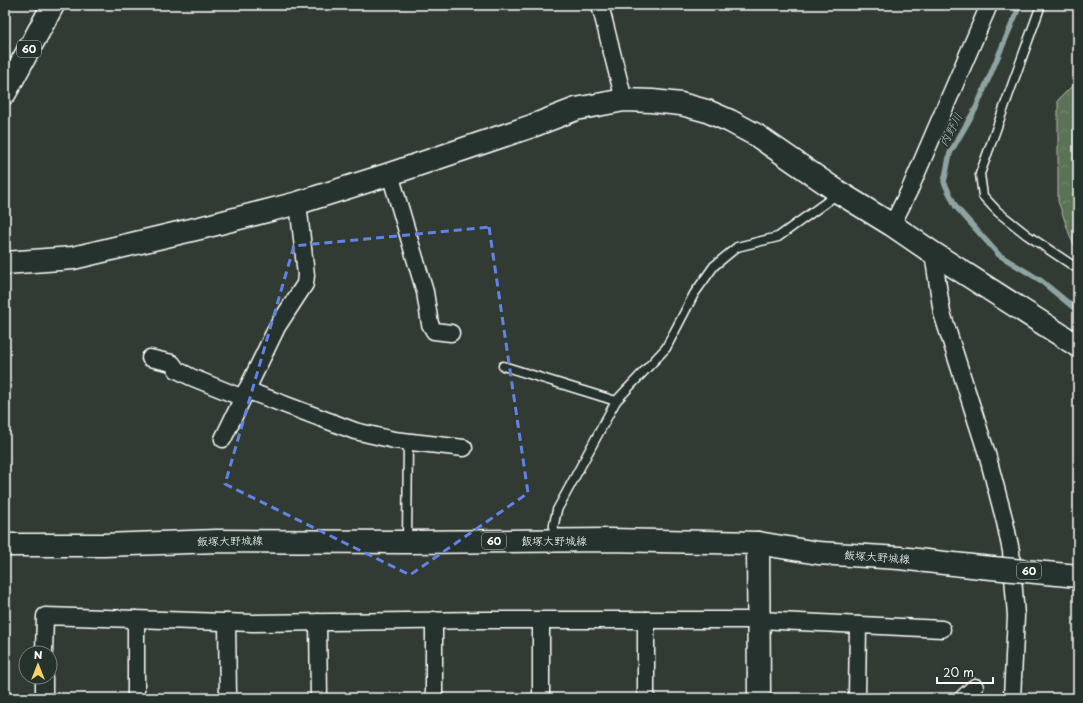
<svg xmlns="http://www.w3.org/2000/svg" width="1083" height="703" viewBox="0 0 1083 703" font-family="'Playpen Sans','Klee One',sans-serif">
<defs>
<pattern id="forest-crowns" width="20" height="18" patternUnits="userSpaceOnUse"><rect width="20" height="18" fill="#5c7256"/><path d="M2 6a3 3 0 1 1 6 0M12 15a3 3 0 1 1 6 0" fill="none" stroke="#74876f"/></pattern>
</defs>
<rect width="100%" height="100%" fill="#323b33"/>
<filter id="ink" filterUnits="userSpaceOnUse"><feTurbulence type="fractalNoise" baseFrequency=".025" numOctaves="2"/><feDisplacementMap in="SourceGraphic" scale="8" xChannelSelector="R" yChannelSelector="G"/><feConvolveMatrix kernelMatrix="1 2 1 2 8 2 1 2 1" color-interpolation-filters="sRGB"/></filter>
<g filter="url(#ink)">
<path fill="url(#forest-crowns)" stroke="#aeb8aa" d="M1078 80V251L1071 239 1058 201V100Z"/>
<g fill="none" stroke-linecap="round" stroke-linejoin="round">
<path stroke="#8ea4a3" stroke-width="5.5" d="M1020 5 976 108 950 153 944 182 956 207 999 255 1040 280 1078 311"/>
<g stroke="#fff" stroke-width="11">
<g id="lane">
<path d="M1041 5 980 174 983 196 998 212 1027 235 1078 269"/>
<path d="M503 366 616 401 557 510 554 524 553 540"/>
<path d="M616 401 666 348 694 294 714 266 737 247 778 237 839 193"/>
<path d="M407 541 408 441"/>
</g>
</g>
<g stroke="#fff" stroke-width="19">
<g id="street">
<path d="M600 5 624 100"/>
<path d="M390 174 425 292 430 324 434 331 451 333"/>
<path d="M892 225 910 189 989 5"/>
<path d="M933 253 942 313 987 454 1005 522 1011 551 1016 616 1012 698"/>
<path d="M150 358 172 363 177 370 191 377 243 398"/>
<path d="M246 390 355 431 394 440 464 448"/>
<path d="M223 439 277 327 305 284 306 275 298 203"/>
<path d="M136 619V698"/>
<path d="M434 620V698"/>
<path d="M541 620V698"/>
<path d="M646 620V698"/>
<path d="M227 622 228 698"/>
<path d="M318 622 319 698"/>
<path d="M44 653 45 616 253 623 484 620H759L942 629"/>
<path d="M44 698V677"/>
<path d="M857 698 858 625"/>
<path d="M963 698 975 687"/>
</g>
</g>
<g stroke="#fff" stroke-width="25">
<g id="secondary">
<path d="M5 263 73 258 204 227 298 203 390 174 532 126 576 109 624 100 652 101 681 104 707 111 730 121 756 135 840 193 892 225 933 253 1078 346"/>
<path d="M758 543 759 698"/>
</g>
</g>
<g stroke="#fff" stroke-width="25">
<g id="primary">
<path d="M5 93 53 5"/>
<path d="M5 545H104L217 541 407 542 609 540 758 543 818 553 899 558 981 567"/>
</g>
</g>
<use href="#lane" stroke="#26332d" stroke-width="8"/>
<use href="#street" stroke="#26332d" stroke-width="16"/>
<use href="#secondary" stroke="#26332d" stroke-width="22"/>
<use href="#primary" stroke="#26332d" stroke-width="22"/>
<g stroke="#fff" stroke-width="25" stroke-linecap="butt">
<path id="primary-bridge" d="M981 567 1078 576"/>
</g>
<use href="#primary-bridge" stroke="#26332d" stroke-width="22"/>
</g>
</g>
<path fill="none" stroke="#6183e4" stroke-width="3" stroke-dasharray="8 5" stroke-linejoin="round" d="M489 227 528 493 410 575 225 484 294 246Z"/>
<g text-anchor="middle" stroke-width="3.5" stroke-linejoin="round" paint-order="stroke">
<g fill="#26332d" stroke="#bec2c0" stroke-width="1">
<rect x="17" y="41" width="24" height="16" rx="3"/>
<rect x="482" y="533" width="24" height="16" rx="3"/>
<rect x="1017" y="563" width="24" height="16" rx="3"/>
</g>
<g font-size="10" font-weight="bold" fill="#fff">
<text x="29" y="53">60</text>
<text x="494" y="545">60</text>
<text x="1029" y="575">60</text>
</g>
<g font-size="11" fill="#fff" stroke="#26332d">
<text transform="translate(230 541) rotate(-1)" y="4">飯塚大野城線</text>
<text x="554" y="545">飯塚大野城線</text>
<text transform="translate(877 557) rotate(4)" y="4">飯塚大野城線</text>
</g>
<g font-size="12" font-style="italic" fill="#aabbba" stroke="#26332d">
<text transform="translate(951 130) rotate(-62)" y="4">内野川</text>
</g>
</g>
<rect width="1083" height="703" fill="none" stroke="#26332d" stroke-width="20"/>
<rect x="10" y="10" width="1063" height="683" fill="none" stroke="#fff" stroke-width="1.5" filter="url(#ink)"/>
<g transform="translate(38 665)"><circle r="19" fill="#26332d" stroke="#7d8581"/>
<path d="M0-3L7 15L0 10L-7 15Z" fill="#ffd166"/>
<text y="-6" font-size="11" font-weight="bold" text-anchor="middle" fill="#ffffff">N</text>
</g>
<path d="M937 677v6h56v-6" fill="none" stroke="#ffffff" stroke-width="2"/>
<text x="943" y="677" font-size="12" fill="#ffffff" stroke="#26332d" stroke-width="3" paint-order="stroke">20 m</text>
</svg>
